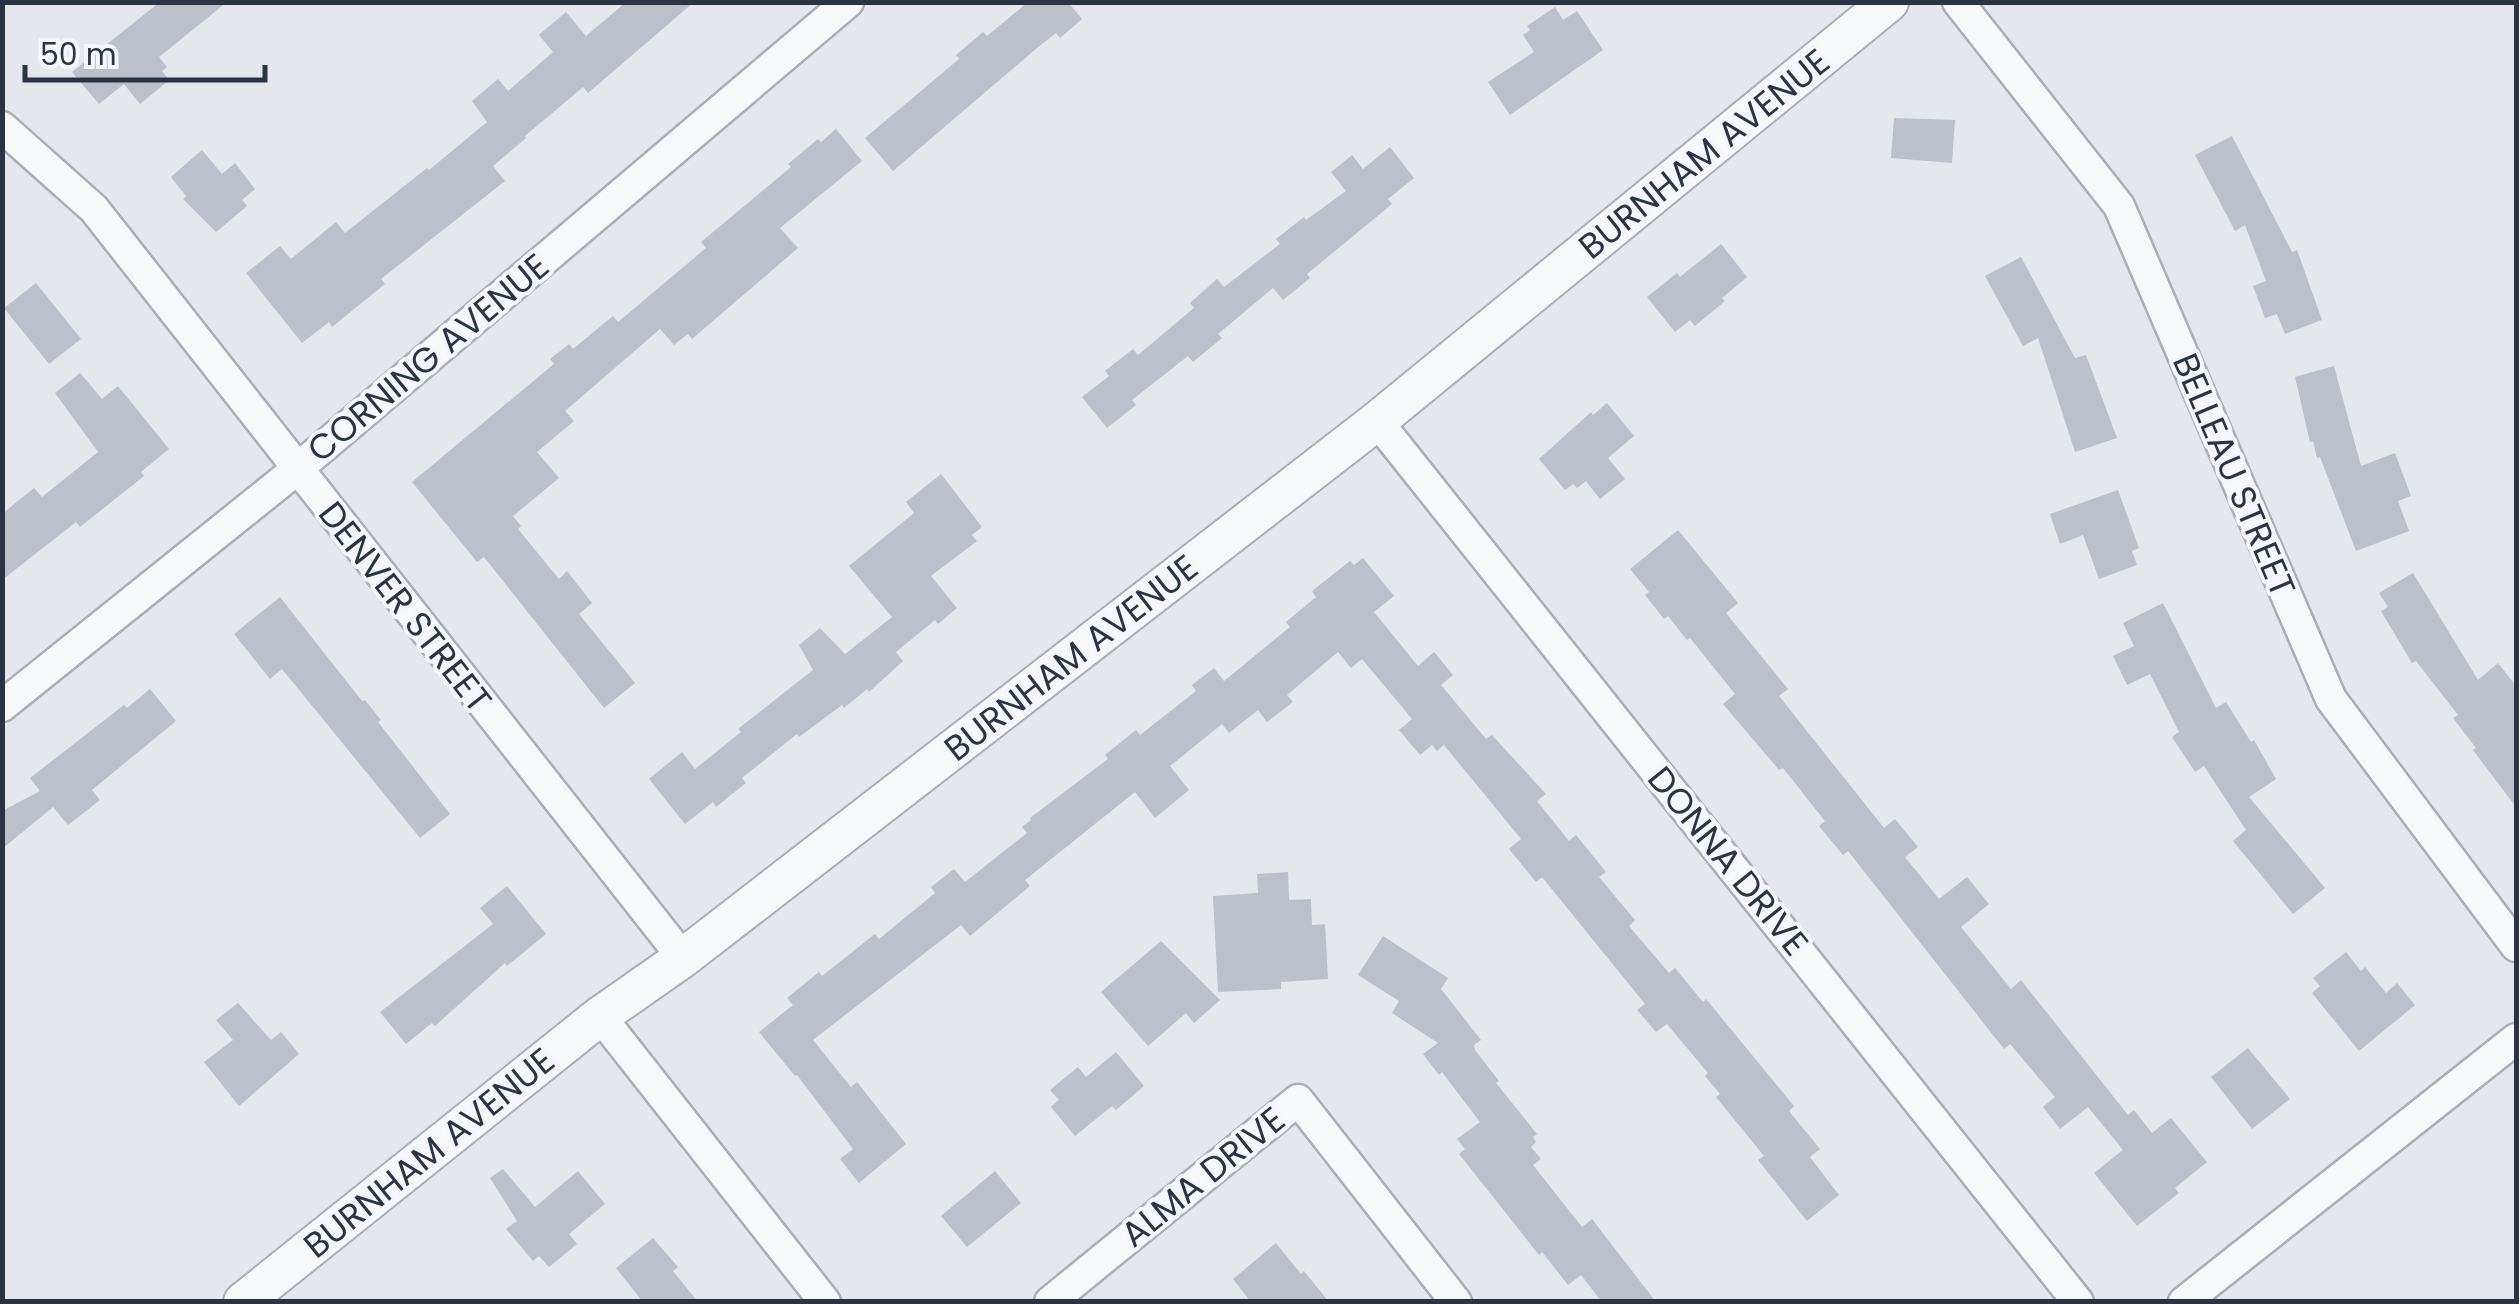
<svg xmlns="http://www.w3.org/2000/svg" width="2519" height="1304" viewBox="0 0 2519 1304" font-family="Poppins,sans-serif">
<rect width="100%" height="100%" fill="#e4e7ec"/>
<g fill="#bbc0ca">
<path d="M160 2H227L159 57 167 67 162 71 169 80 140 104 124 84 99 104 72 72Z"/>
<path d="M626 2H694L588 93 583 87 525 136 526 138 493 166 505 181 381 279 385 284 332 327 329 322 302 343 246 273 280 246 291 259 336 222 345 233 427 168 429 170 487 122 472 101 498 79 508 91 553 52 539 35 566 12 586 36Z"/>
<path d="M1028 2H1068L1082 19 1060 38 1056 33 1037 48 893 171 865 138 959 59 956 55 983 32 987 36Z"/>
<path d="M1555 7 1563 20 1577 11 1603 50 1510 115 1488 82 1534 52 1523 35 1530 30 1527 26Z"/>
<path d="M1894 118 1955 120 1952 163 1891 158Z"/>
<path d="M836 129 862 161 780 228 798 248 692 339 688 334 674 345 660 329 565 411 574 421 537 452 559 478 513 516 521 526 518 529 559 579 567 571 592 603 579 614 635 683 604 708 484 557 477 562 412 482 554 364 550 359 569 344 573 349 613 316 618 322 706 248 701 242 791 167 788 164 818 139 821 142Z"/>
<path d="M2232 136 2292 252 2297 250 2322 320 2285 334 2277 314 2265 318 2253 286 2266 281 2245 225 2235 231 2195 155Z"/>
<path d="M1390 147 1414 178 1388 199 1392 204 1307 274 1310 278 1283 300 1273 288 1218 334 1222 338 1193 362 1188 356 1132 400 1136 405 1107 428 1082 397 1109 376 1105 371 1133 349 1138 355 1194 308 1190 303 1217 279 1224 287 1280 244 1276 239 1304 217 1306 220 1346 191 1331 172 1352 155 1363 169Z"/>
<path d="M202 150 222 174 235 163 255 189 242 200 247 206 216 232 183 199 186 196 171 177Z"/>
<path d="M1721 244 1747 277 1722 298 1725 301 1695 326 1690 320 1675 332 1647 297 1677 273 1680 277Z"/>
<path d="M2021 257 2075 358 2086 355 2117 438 2075 452 2038 338 2023 346 1985 276Z"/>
<path d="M36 283 81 339 49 364 4 308Z"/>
<path d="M2334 366 2361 466 2395 453 2411 496 2398 501 2409 531 2356 551 2320 457 2317 458 2313 441 2310 442 2295 377Z"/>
<path d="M80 373 102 399 118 386 169 449 141 472 144 476 80 527 76 522 2 580V514L34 488 42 497 98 452 55 393Z"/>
<path d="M1607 403 1634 436 1608 458 1625 479 1600 499 1586 481 1577 488 1573 484 1565 490 1539 459 1591 412 1593 415Z"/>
<path d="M941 474 982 527 972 535 977 541 931 576 957 608 938 624 935 620 896 652 903 661 869 692 867 689 844 708 842 705 799 737 797 734 742 778 746 783 716 807 713 802 685 824 649 779 682 752 695 769 741 732 738 729 813 670 799 645 820 628 845 654 892 617 849 566 914 513 906 502Z"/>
<path d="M2118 490 2139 548 2132 551 2137 565 2099 579 2083 535 2060 544 2050 514Z"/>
<path d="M1678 530 1738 603 1726 613 1788 689 1779 696 1884 828 1895 819 1918 847 1905 857 1939 899 1967 877 1989 904 1961 927 2011 989 2021 980 2128 1115 2134 1110 2152 1133 2171 1118 2207 1162 2175 1188 2179 1193 2137 1226 2094 1173 2123 1150 2088 1107 2060 1129 2043 1107 2055 1097 2010 1044 2004 1049 1848 851 1843 855 1819 826 1825 821 1783 768 1779 770 1723 704 1735 694 1690 638 1687 640 1668 616 1664 619 1645 595 1649 592 1630 569Z"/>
<path d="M1363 558 1394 596 1374 612 1418 666 1434 652 1453 675 1441 685 1486 739 1492 735 1546 794 1537 801 1569 841 1576 835 1606 872 1599 877 1635 920 1629 926 1669 973 1675 968 1703 1002 1706 999 1794 1106 1789 1111 1820 1149 1810 1157 1839 1195 1807 1221 1758 1160 1764 1156 1716 1097 1720 1094 1705 1076 1708 1073 1667 1024 1656 1032 1637 1010 1645 1004 1542 877 1536 882 1509 849 1521 839 1444 745 1437 751 1432 745 1420 755 1399 730 1412 719 1362 659 1351 668 1338 652 1287 695 1293 702 1267 722 1258 710 1229 733 1222 724 1170 766 1189 790 1155 818 1135 792 1025 880 1030 886 970 936 961 925 813 1040 851 1087 857 1082 906 1144 859 1183 840 1159 853 1149 797 1075 795 1076 759 1032 793 1005 787 998 819 972 822 976 875 934 879 939 935 893 931 887 954 869 965 882 1027 833 1022 827 1031 820 1030 818 1108 759 1105 755 1136 730 1140 735 1196 691 1192 685 1214 668 1224 681 1290 627 1286 622 1316 597 1312 591 1350 561 1354 565Z"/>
<path d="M2413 573 2478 680 2498 663 2516 686V807L2473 750 2476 748 2453 718 2458 715 2416 661 2412 663 2381 611 2388 607 2379 593Z"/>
<path d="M280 597 362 701 365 700 381 720 378 722 450 814 420 838 282 669 270 679 234 634Z"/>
<path d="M2163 603 2216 708 2226 702 2251 742 2254 740 2276 779 2249 797 2325 888 2293 914 2233 841 2246 830 2204 766 2195 772 2172 737 2179 732 2150 674 2127 685 2113 656 2134 646 2123 623Z"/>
<path d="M150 689 176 721 92 790 100 800 68 825 53 807 2 849V811L40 791 30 778 124 705 127 708Z"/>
<path d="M1288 872 1289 900 1311 899 1312 925 1325 924 1328 979 1281 982V989L1218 992 1213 896 1258 893 1257 874Z"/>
<path d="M507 886 546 934 507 966 505 963 435 1026 432 1023 406 1044 380 1012 493 924 480 908Z"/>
<path d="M1383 936 1448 978 1441 989 1481 1040 1474 1045 1475 1050 1499 1081 1496 1083 1537 1134 1533 1137 1536 1142 1531 1147 1541 1159 1533 1165 1582 1227 1592 1219 1656 1302H1602L1581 1275 1568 1285 1542 1252 1539 1255 1459 1154 1465 1149 1457 1139 1480 1122 1442 1072 1439 1075 1423 1054 1438 1043 1392 1013 1399 1001 1358 975Z"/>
<path d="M1161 941 1220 1000 1194 1023 1186 1013 1148 1046 1101 992Z"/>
<path d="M2346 952 2361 971 2365 967 2386 993 2397 983 2415 1005 2359 1051 2312 993 2320 986 2313 978Z"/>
<path d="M238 1003 271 1040 281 1032 299 1054 239 1106 204 1062 233 1040 216 1020Z"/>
<path d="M2248 1048 2290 1099 2252 1129 2211 1077Z"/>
<path d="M1116 1052 1144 1086 1116 1110 1112 1106 1075 1136 1051 1107 1059 1100 1050 1090 1078 1067 1086 1077Z"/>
<path d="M503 1169 535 1207 578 1171 605 1204 569 1234 577 1244 549 1267 539 1256 533 1261 506 1229 517 1221 490 1178Z"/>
<path d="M995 1171 1021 1203 967 1247 941 1216Z"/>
<path d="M653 1238 678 1267 673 1271 698 1302H643L616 1268Z"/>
<path d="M1276 1243 1301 1274 1304 1271 1329 1302H1251L1233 1279Z"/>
</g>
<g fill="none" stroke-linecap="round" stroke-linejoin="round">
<g stroke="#a9aeb7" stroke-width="35">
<g id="minor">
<path d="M1958 2 2119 206 2331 699 2516 946"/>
<path d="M2 127 94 209 683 958"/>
<path d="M1377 421 2078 1302"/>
<path d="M2 706 296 470 848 2"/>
<path d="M600 1016 825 1302"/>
<path d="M1050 1302 1298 1100 1456 1302"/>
<path d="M2184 1302 2516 1039"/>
</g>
</g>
<g stroke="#a9aeb7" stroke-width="42">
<path id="tertiary" d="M243 1302 600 1016 683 958 1377 421 1889 2"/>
</g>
<use href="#minor" stroke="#f7f8fa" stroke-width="30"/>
<use href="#tertiary" stroke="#f7f8fa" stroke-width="38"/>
</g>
<g text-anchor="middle" stroke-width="8" stroke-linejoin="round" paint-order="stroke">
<g font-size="35" fill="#2b3445" stroke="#f4f6f9">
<text transform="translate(1704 154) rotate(-39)" y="12">BURNHAM AVENUE</text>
<text transform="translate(428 358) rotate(-40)" y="12">CORNING AVENUE</text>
<text transform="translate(2234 475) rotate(67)" y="12">BELLEAU STREET</text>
<text transform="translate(405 607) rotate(52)" y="12">DENVER STREET</text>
<text transform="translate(1071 658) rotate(-38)" y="12">BURNHAM AVENUE</text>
<text transform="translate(1728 861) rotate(51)" y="12">DONNA DRIVE</text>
<text transform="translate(429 1153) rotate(-39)" y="12">BURNHAM AVENUE</text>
<text transform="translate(1203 1177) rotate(-39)" y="12">ALMA DRIVE</text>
</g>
</g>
<rect width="2519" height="1304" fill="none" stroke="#2b3445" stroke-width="10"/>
<path d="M25 65v15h240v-15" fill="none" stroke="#2b3445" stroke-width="5"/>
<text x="40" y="65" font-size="30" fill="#2b3445" stroke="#f4f6f9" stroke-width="8" paint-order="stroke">50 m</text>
</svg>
